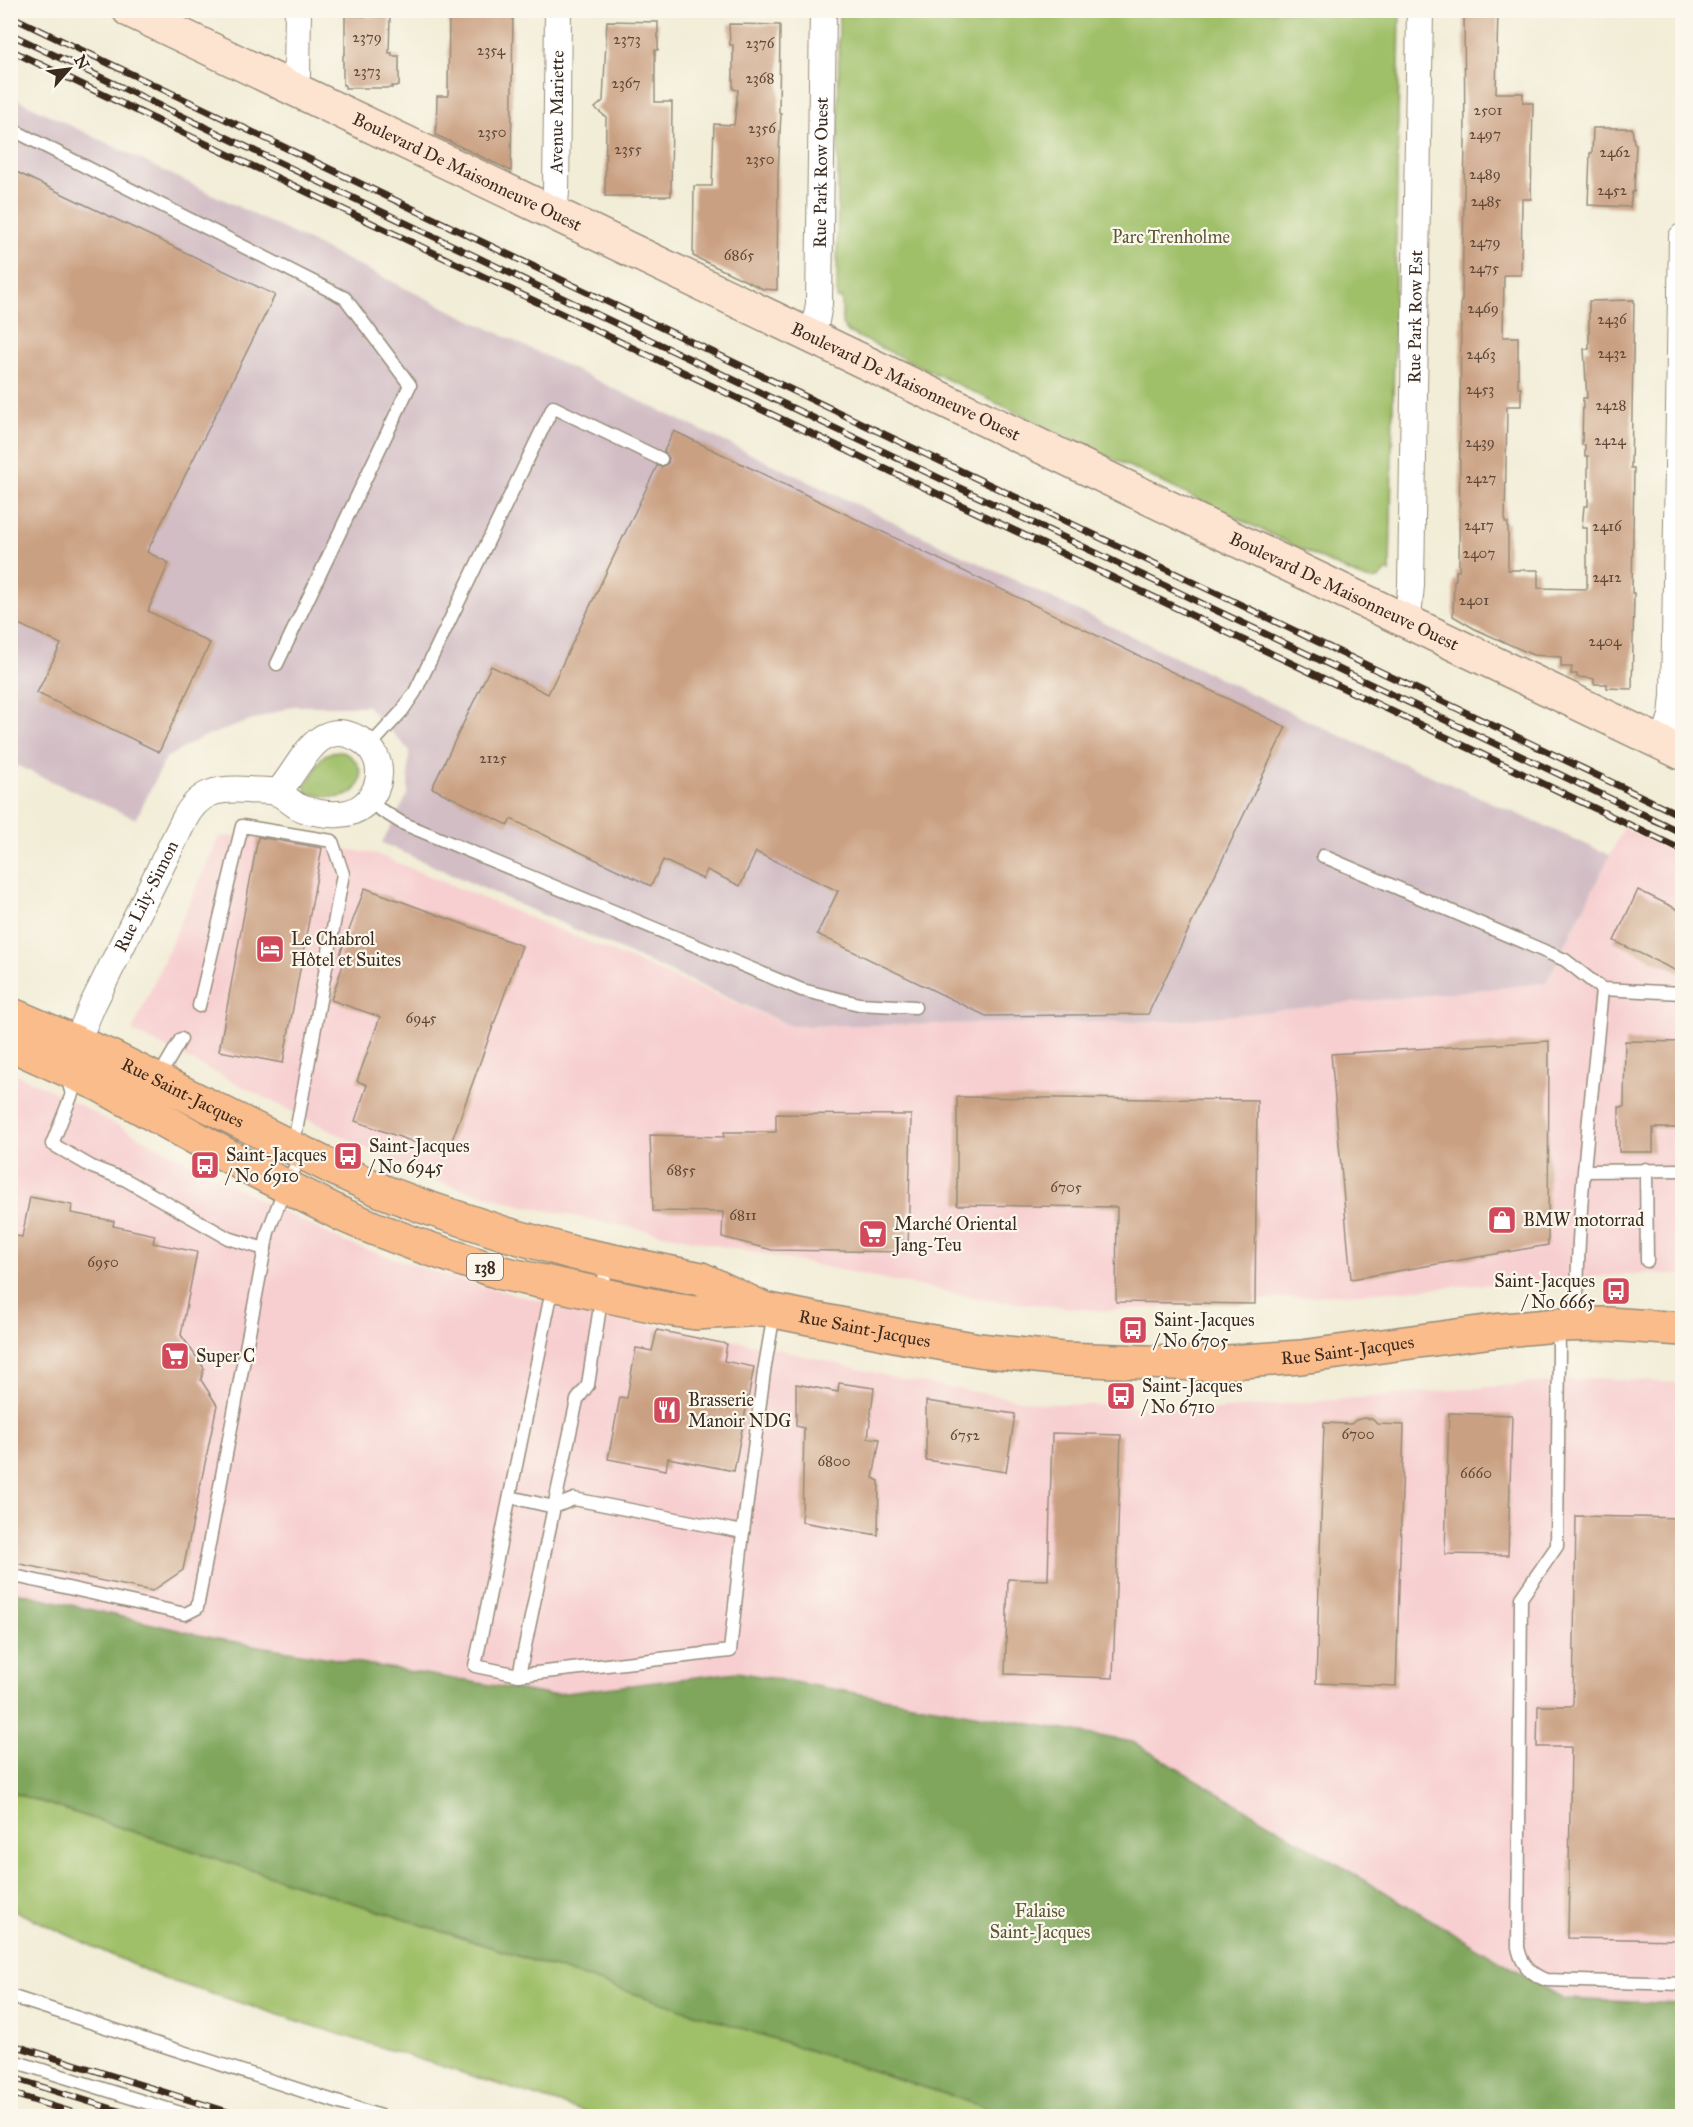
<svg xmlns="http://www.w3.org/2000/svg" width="1693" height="2127" viewBox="0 0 1693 2127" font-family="'IM FELL Great Primer',serif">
<rect width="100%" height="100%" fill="#fbf7ec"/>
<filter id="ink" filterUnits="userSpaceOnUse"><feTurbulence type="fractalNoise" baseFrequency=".0167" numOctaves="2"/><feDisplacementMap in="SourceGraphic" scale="12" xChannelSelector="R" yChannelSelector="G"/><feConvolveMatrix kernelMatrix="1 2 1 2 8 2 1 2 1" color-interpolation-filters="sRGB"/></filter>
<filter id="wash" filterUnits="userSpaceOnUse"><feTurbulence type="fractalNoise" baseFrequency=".008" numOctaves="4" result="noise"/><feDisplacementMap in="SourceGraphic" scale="24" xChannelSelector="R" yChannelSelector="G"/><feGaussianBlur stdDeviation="1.35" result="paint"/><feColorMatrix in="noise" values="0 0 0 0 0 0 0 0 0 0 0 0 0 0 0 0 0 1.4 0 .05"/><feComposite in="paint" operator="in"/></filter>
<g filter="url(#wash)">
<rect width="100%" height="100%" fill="#f2edd7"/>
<g fill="#f7cfd0">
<path d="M1624 827 1682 858V1275L1650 1273 1103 1311 987 1300 520 1205 436 1181 337 1134 132 1031 219 837 257 835 376 854 791 1026 1173 1021 1546 983Z"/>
<path d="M11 1072 47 1088 246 1193 346 1243 471 1283 560 1306 777 1349 900 1379 1039 1403 1214 1410 1596 1378 1682 1383V2004L1564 1999 1133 1742 737 1672 549 1695 212 1638 11 1591Z"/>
</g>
<path fill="#d2bdc5" d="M10 96 481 325 1332 732 1610 855 1546 983 1173 1021 791 1026 382 843 408 794 409 750 367 706H293L201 738 166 758 136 819 11 763Z"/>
<g fill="#9fbf67" stroke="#6d7442" stroke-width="1.5">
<path d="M839 11H1400L1390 572 1386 571C1379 581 1374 581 1362 578L848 332 842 324V299H837Z"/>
<path d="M339 751C366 758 369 792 341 797 330 799 318 795 307 793L304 785C321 772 311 754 339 751Z"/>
<path d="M10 1792 1013 2116H598L162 1978 11 1909Z"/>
</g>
<path fill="#7fa65c" stroke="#5d683d" stroke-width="1.5" d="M11 1591 212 1638 549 1695 737 1672 1133 1742 1564 1999 1682 2004V2116H1013L11 1792Z"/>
<g id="blocks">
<g fill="#caa082">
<path d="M449 10H513L511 171 436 135 437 96H448Z"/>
<path d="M1464 10H1498L1496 93H1523V103H1533L1531 199H1522L1521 275H1504L1503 337H1518V388H1521V406H1507L1505 523H1508V570H1538V588L1587 589V528H1582L1584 506H1588V456H1585V445H1582L1583 398H1587L1584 349H1589V301L1634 300 1631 468H1634L1632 593H1634L1632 689 1607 688V684H1594V679L1590 678 1577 677V674H1571L1572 667H1561V657L1533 655 1475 629 1453 616 1454 580H1456V571H1459L1461 301H1462L1465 143Z"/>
<path d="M345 16 390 17 389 53H392V56H399V86H392V88H345V85H343V56L345 53Z"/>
<path d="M607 21 658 22V50H655V102H672L671 196H605L606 117 595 108 603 101Z"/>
<path d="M729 24 780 25 779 113H781L778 173 777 290 763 289 693 256 694 186H712L714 124 734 125 738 90 733 89V45H730Z"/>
<path d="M1593 128H1632L1634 143 1636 144 1634 192H1632L1630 207 1588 205 1590 153H1592Z"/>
<path d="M10 169 275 295 147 552 169 563 148 611 210 643 159 752 37 693 61 644 10 620Z"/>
<path d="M674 431 1286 727 1148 1014 986 1016 817 934 838 891 756 852 740 886 707 870 703 879 663 860 651 886 511 819 508 825 432 788 491 666 548 694 657 466 662 467 668 463 669 458 664 451Z"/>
<path d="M258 837 322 848 283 1063 219 1051Z"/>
<path d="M365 888 522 946 447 1154 355 1121 367 1085 357 1081 380 1017 331 1000 345 959 339 957Z"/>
<path d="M1638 890 1683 912V974L1614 941Z"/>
<path d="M1549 1041 1548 1245 1351 1279 1331 1054Z"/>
<path d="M1625 1041 1683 1042V1128H1653V1152H1619V1107H1624Z"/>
<path d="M957 1097 1257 1100 1255 1304 1116 1302 1117 1207 957 1205Z"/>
<path d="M776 1114 911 1115 908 1252 772 1250 722 1237 723 1212 653 1211 650 1135 724 1137V1132H776Z"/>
<path d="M30 1197 72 1205 71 1213 114 1221 113 1226 155 1235 153 1243 197 1252 181 1335 204 1368 201 1380 217 1405 183 1570 152 1591 10 1562V1235L22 1237Z"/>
<path d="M657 1330 727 1344 724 1361 754 1367 734 1471 668 1458 666 1470 608 1459 620 1397 627 1398 636 1348 652 1351Z"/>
<path d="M839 1383 874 1388 868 1438 880 1439 873 1478 879 1481 878 1535 802 1522 804 1428 796 1426V1384L838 1392Z"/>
<path d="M926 1401 1015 1414 1006 1472 926 1460Z"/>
<path d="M1449 1413 1512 1415 1508 1555 1445 1554Z"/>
<path d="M1364 1418 1372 1419 1377 1424 1404 1425 1396 1686 1316 1683 1324 1423 1351 1424 1356 1420Z"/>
<path d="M1052 1433 1121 1435 1113 1678 1005 1674 1008 1579 1048 1580Z"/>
<path d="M1576 1516 1683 1518V1940L1568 1938 1571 1747H1537L1538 1706H1573Z"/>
</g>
</g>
</g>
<g filter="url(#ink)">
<use href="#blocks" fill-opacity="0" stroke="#968c7a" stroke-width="1.5"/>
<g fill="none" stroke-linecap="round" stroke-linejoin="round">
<g stroke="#968c7a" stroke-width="15">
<g id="lane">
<path d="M10 138 19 133 345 298 410 385 277 664"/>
<path d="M369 747 402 711 415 692 553 407 661 459"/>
<path d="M368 802 402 823 802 990 859 1004 915 1007"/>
<path d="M1323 856 1565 960 1602 989"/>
<path d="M199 1006 242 826 332 841 343 874 293 1148"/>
<path d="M66 1074 72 1094 52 1144 92 1167 126 1180 228 1238 265 1249"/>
<path d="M157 1080 181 1039"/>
<path d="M1646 1169 1647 1261"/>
<path d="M1585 1171 1682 1170"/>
<path d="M553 1285 475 1666 519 1675 554 1507 574 1499 743 1532 764 1372 774 1313"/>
<path d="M1577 1323C1576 1212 1592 1099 1602 989L1682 993"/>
<path d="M1558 1326 1559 1349 1557 1546 1521 1598 1518 1947C1521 1964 1530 1974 1546 1980L1682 1984"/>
<path d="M510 1497 554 1507 577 1400 588 1385 607 1261"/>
<path d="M10 1575 185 1614 197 1608 268 1232 279 1203 301 1154"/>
<path d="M519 1675 730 1651 743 1532"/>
<path d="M10 1996 380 2116"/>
<path d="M10 2060 190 2116"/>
</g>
</g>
<g stroke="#968c7a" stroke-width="28">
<g id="street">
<path d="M293 89 297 75 298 10"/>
<path id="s1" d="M551 213 555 205 556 191 558 10"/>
<path id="s2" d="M810 335 816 321 819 304 823 10"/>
<path id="s3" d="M1405 620 1409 607 1411 585 1420 10"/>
<path d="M1663 743 1672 716 1674 696 1682 237"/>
<path id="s4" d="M70 1057 93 1004 184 820C199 791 217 788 248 790 257 791 267 790 276 792 284 795 291 803 299 807 309 812 328 815 339 814 379 813 395 759 359 739 315 715 300 770 277 793"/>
</g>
</g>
<g stroke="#968c7a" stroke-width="36">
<g id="secondary">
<path id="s5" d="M129 10 1682 753"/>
</g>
</g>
<g stroke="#968c7a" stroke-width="36">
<g id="primary">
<path id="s6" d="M10 1014 113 1058 331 1167 382 1191 422 1206 506 1234 574 1253 701 1279 764 1309 905 1337 979 1350 1063 1359 1199 1364 1301 1357 1493 1331 1558 1325 1608 1324 1682 1329"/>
<path d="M10 1044 102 1086 248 1167 343 1215 373 1228 415 1244 502 1273 674 1310 696 1313 762 1309"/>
</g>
</g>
<use href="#lane" stroke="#fff" stroke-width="12"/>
<use href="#street" stroke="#fff" stroke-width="26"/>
<use href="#secondary" stroke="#fde4d1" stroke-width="33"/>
<use href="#primary" stroke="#fabc8b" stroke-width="33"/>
<g stroke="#3b2a1e" stroke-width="7">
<g id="rail">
<path d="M10 16 1682 816"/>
<path d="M10 34 1682 833"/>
<path d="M10 50 1682 850"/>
<path d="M10 2044 241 2116"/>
<path d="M10 2077 135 2116"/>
<path d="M10 2093 84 2116"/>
</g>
</g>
<use href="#rail" stroke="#fbf7ec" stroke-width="4.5" stroke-dasharray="14" stroke-linecap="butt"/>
</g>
</g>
<defs>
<g id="hotel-square" transform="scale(1.5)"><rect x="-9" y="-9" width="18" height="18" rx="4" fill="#d1495b" stroke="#fbf7ec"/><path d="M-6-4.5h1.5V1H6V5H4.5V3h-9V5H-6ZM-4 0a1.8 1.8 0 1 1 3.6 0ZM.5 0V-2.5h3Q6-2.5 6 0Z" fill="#fff"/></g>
<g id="bus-square" transform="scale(1.5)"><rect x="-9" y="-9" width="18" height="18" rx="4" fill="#d1495b" stroke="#fbf7ec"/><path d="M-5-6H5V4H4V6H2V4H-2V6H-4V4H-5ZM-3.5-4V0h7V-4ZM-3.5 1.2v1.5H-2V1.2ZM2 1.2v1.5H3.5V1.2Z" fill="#fff"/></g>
<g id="shop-square" transform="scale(1.5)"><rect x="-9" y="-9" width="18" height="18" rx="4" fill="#d1495b" stroke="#fbf7ec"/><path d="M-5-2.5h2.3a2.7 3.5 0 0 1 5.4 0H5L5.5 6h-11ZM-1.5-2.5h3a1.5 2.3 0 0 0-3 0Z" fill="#fff"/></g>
<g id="supermarket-square" transform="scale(1.5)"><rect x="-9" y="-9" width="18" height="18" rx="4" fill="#d1495b" stroke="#fbf7ec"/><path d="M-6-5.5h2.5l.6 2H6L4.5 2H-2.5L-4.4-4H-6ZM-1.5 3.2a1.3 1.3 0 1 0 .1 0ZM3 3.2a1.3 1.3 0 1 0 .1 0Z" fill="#fff"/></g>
<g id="restaurant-square" transform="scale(1.5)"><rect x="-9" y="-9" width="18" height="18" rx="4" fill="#d1495b" stroke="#fbf7ec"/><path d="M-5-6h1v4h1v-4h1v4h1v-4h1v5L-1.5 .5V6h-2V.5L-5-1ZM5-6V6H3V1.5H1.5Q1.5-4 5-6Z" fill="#fff"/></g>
</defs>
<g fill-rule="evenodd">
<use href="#hotel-square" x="270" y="949"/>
<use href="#bus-square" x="348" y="1156"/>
<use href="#bus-square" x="205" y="1165"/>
<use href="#shop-square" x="1502" y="1220"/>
<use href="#supermarket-square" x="873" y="1234"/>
<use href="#bus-square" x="1616" y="1291"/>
<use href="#bus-square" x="1133" y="1330"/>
<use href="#supermarket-square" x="175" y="1356"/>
<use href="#bus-square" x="1121" y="1396"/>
<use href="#restaurant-square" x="667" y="1410"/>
</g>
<g text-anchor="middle" stroke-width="4.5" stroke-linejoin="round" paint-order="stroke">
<g font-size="15" fill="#5f4837">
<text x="367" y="42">2379</text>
<text x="627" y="44">2373</text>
<text x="760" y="48">2376</text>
<text x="491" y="55">2354</text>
<text x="367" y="76">2373</text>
<text x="760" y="83">2368</text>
<text x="626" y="88">2367</text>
<text x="1488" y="115">2501</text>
<text x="762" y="133">2356</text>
<text x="492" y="137">2350</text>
<text x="1485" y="139">2497</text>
<text x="628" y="154">2355</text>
<text x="1615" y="157">2462</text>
<text x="760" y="164">2350</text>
<text x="1485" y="179">2489</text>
<text x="1612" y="195">2452</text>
<text x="1486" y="206">2485</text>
<text x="1485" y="247">2479</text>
<text x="739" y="260">6865</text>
<text x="1484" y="273">2475</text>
<text x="1483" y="313">2469</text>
<text x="1612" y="324">2436</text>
<text x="1612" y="358">2432</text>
<text x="1481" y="359">2463</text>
<text x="1480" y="394">2453</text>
<text x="1611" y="410">2428</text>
<text x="1610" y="445">2424</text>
<text x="1480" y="447">2439</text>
<text x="1481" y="483">2427</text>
<text x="1479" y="530">2417</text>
<text x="1607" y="531">2416</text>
<text x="1479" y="558">2407</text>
<text x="1607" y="582">2412</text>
<text x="1474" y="605">2401</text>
<text x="1605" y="646">2404</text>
<text x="493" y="763">2125</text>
<text x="421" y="1023">6945</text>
<text x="681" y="1175">6855</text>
<text x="1066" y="1192">6705</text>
<text x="743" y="1220">6811</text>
<text x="103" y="1267">6950</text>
<text x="1358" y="1439">6700</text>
<text x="965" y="1440">6752</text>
<text x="834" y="1466">6800</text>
<text x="1476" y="1478">6660</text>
</g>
<rect fill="#fbf7ec" stroke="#75685c" stroke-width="1.5" x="467" y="1254" width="36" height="26" rx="4.5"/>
<g font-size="16" font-weight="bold" fill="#3b2a1e">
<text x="485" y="1273">138</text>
</g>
<g font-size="18" fill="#3b2a1e" stroke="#fbf7ec">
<text dy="6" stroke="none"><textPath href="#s1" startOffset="102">Avenue Mariette</textPath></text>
<text dy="6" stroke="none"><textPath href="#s5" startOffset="375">Boulevard De Maisonneuve Ouest</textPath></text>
<text dy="6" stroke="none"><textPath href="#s2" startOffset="164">Rue Park Row Ouest</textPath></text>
<text dy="6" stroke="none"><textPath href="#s3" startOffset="304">Rue Park Row Est</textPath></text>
<text dy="6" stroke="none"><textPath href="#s5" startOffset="861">Boulevard De Maisonneuve Ouest</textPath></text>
<text dy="6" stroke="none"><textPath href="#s5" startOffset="1347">Boulevard De Maisonneuve Ouest</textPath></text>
<text dy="6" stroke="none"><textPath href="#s4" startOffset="178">Rue Lily-Simon</textPath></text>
<text dy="6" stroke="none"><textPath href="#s6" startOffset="190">Rue Saint-Jacques</textPath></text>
<text dy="6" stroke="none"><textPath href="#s6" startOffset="916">Rue Saint-Jacques</textPath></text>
<text dy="6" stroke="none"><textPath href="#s6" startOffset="1402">Rue Saint-Jacques</textPath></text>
</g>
<g font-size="18" fill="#595734" stroke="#fbf7ec">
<text x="1171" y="243">Parc Trenholme</text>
<text x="1040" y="1917">Falaise<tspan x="1040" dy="21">Saint-Jacques</tspan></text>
</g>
<g font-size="18" fill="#3b2a1e" stroke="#fbf7ec" text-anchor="start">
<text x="291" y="945">Le Chabrol<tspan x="291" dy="21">Hôtel et Suites</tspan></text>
<text x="369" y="1152">Saint-Jacques<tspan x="369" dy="21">/ No 6945</tspan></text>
<text x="226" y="1161">Saint-Jacques<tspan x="226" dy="21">/ No 6910</tspan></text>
<text x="1523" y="1226">BMW motorrad</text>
<text x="894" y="1230">Marché Oriental<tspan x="894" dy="21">Jang-Teu</tspan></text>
<text x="1595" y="1287" text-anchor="end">Saint-Jacques<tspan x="1595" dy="21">/ No 6665</tspan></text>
<text x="1154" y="1326">Saint-Jacques<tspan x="1154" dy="21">/ No 6705</tspan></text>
<text x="196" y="1362">Super C</text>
<text x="1142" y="1392">Saint-Jacques<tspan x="1142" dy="21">/ No 6710</tspan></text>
<text x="688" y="1406">Brasserie<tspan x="688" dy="21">Manoir NDG</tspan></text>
</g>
</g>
<rect width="1693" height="2127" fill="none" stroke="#fbf7ec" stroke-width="36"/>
<g transform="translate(69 69) rotate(62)" stroke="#fbf7ec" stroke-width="4.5" paint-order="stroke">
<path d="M0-4.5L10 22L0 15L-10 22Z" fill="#3b2a1e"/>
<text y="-9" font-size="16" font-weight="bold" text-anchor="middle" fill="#3b2a1e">N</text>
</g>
</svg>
